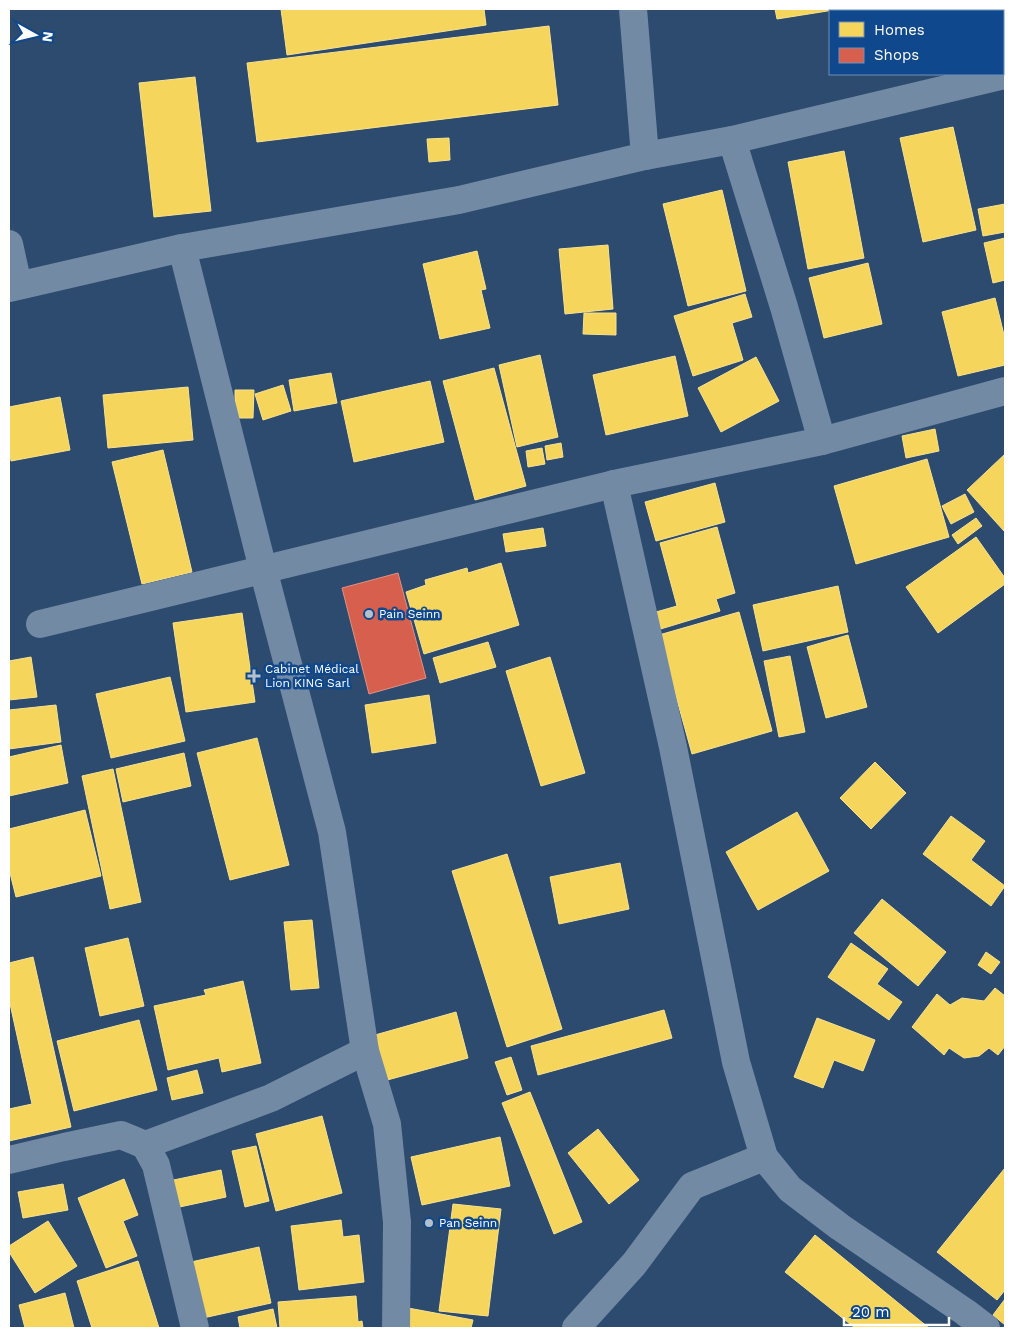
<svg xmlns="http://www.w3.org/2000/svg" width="1014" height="1337" viewBox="0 0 1014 1337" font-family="'Work Sans',sans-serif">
<rect width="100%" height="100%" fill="#2c4b6f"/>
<g fill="#f6d55c" stroke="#f9e28d">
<path d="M281 9H484L486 25 287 55Z"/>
<path d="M775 9H840L777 19Z"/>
<path d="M983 9H1005V27H1003V11H983Z"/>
<path d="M549 26 558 105 257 142 247 63Z"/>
<path d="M195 77 211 211 154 217 139 83Z"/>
<path d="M953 127 976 230 923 242 900 138Z"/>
<path d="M449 138 450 160 429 162 427 139Z"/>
<path d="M844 151 864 258 808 269 788 162Z"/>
<path d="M722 190 746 291 688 306 663 204Z"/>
<path d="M1005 204V232L983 236 978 209Z"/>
<path d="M1005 238V280L993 283 984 243Z"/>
<path d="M608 245 613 309 565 314 559 249Z"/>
<path d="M477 251 486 289 481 290 490 328 440 339 423 264Z"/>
<path d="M868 263 882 324 824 338 809 278Z"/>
<path d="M745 294 752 317 732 323 743 360 693 376 674 316Z"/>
<path d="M995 298 1005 339V365L958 376 942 312Z"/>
<path d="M584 313H616V335L583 334Z"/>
<path d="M540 355 558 437 517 447 499 365Z"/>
<path d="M675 356 688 416 606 435 593 375Z"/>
<path d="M756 357 779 401 721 432 698 388Z"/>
<path d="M494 368 526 486 475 500 443 381Z"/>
<path d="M331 373 337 403 294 411 289 380Z"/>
<path d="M430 381 444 442 354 462 341 401Z"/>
<path d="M283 385 291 411 263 420 255 394Z"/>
<path d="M188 387 193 440 108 448 103 395Z"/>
<path d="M235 390H254L253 418H235Z"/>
<path d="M60 397 70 450 11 461 9 448V407Z"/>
<path d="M935 429 939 451 906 458 902 436Z"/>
<path d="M561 443 563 457 547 460 545 446Z"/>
<path d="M542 448 545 464 528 467 526 451Z"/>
<path d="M163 450 192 572 142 584 112 462Z"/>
<path d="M1005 454V530L1004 531 967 490Z"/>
<path d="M927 459 949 537 856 564 834 486Z"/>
<path d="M715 483 725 522 656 541 645 502Z"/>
<path d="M965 494 974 512 951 524 942 506Z"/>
<path d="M976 518 982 526 958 544 952 535Z"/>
<path d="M717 527 735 593 716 599 720 611 654 631 649 614 677 606 660 543Z"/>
<path d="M543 528 546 546 506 552 503 534Z"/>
<path d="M976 537 1005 578V584L938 633 906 587Z"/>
<path d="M501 563 519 625 424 654 406 592 426 585 425 580 467 568 468 573Z"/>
<path d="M838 586 848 632 763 651 753 605Z"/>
<path d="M739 612 772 731 692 754 659 635Z"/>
<path d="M242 613 255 702 186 712 173 623Z"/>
<path d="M848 635 867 707 826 718 807 647Z"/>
<path d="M488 642 496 667 440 683 433 658Z"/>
<path d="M790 656 805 732 779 737 764 661Z"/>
<path d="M31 657 37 697 9 700V661Z"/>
<path d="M550 657 585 773 541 786 506 671Z"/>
<path d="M170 677 185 741 111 758 96 694Z"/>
<path d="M429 695 436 743 372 753 365 705Z"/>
<path d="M56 705 61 742 9 749V710Z"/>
<path d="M257 738 289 865 230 880 197 753Z"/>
<path d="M61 745 68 783 9 796V757Z"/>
<path d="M184 753 191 786 123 802 116 769Z"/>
<path d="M875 762 906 793 871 829 840 798Z"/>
<path d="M113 769 141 902 110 909 82 776Z"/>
<path d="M85 810 101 876 16 897 9 869V829Z"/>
<path d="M797 812 829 871 758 910 726 852Z"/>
<path d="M951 816 985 841 971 860 1005 886 991 906 923 854Z"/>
<path d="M507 854 562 1029 507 1047 452 871Z"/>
<path d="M620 863 629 909 559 924 550 877Z"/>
<path d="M882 899 946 952 918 986 854 933Z"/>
<path d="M312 920 319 988 291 990 284 922Z"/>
<path d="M128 938 144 1006 100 1016 85 948Z"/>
<path d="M851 943 888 969 877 984 902 1002 889 1020 828 977Z"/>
<path d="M986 952 1000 962 991 974 978 965Z"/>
<path d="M33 957 71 1127 9 1141V1109L32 1104 9 999V963Z"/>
<path d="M243 981 261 1063 222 1072 219 1058 168 1070 154 1006 206 995 204 990Z"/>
<path d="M995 988 1005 996V1046L998 1055 989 1048 979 1056 964 1058 949 1048 944 1055 912 1027 937 994 950 1005 962 998 984 1001Z"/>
<path d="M664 1010 672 1038 538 1075 531 1046Z"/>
<path d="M456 1012 468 1058 380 1082 368 1037Z"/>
<path d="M817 1018 875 1040 863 1071 834 1060 823 1088 794 1077Z"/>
<path d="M139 1020 157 1090 74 1111 57 1041Z"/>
<path d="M511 1057 522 1090 507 1095 495 1062Z"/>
<path d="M197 1070 203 1093 172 1100 167 1078Z"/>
<path d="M530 1092 582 1222 554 1234 502 1103Z"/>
<path d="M322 1116 342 1193 276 1211 256 1134Z"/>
<path d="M598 1129 639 1180 609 1204 568 1153Z"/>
<path d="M500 1137 510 1186 422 1205 411 1157Z"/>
<path d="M256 1146 269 1201 245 1207 232 1151Z"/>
<path d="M1005 1168V1290L997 1300 937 1252Z"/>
<path d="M221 1170 226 1197 175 1208 169 1181Z"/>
<path d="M124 1179 138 1215 123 1221 137 1256 106 1268 78 1198Z"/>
<path d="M63 1184 68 1210 23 1218 18 1192Z"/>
<path d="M453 1204 501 1209 488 1316 439 1311Z"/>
<path d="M341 1220 343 1237 359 1235 364 1282 299 1290 291 1226Z"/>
<path d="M48 1221 77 1266 35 1293 9 1252V1246Z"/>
<path d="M815 1235 929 1328H855L785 1272Z"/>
<path d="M259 1247 271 1303 203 1318 191 1262Z"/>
<path d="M138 1261 159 1328H92L77 1281Z"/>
<path d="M65 1293 74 1328H25L19 1305Z"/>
<path d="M356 1296 358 1322 362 1321 363 1328H280L278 1302Z"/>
<path d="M1005 1299V1325L993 1315Z"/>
<path d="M408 1308 473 1320 471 1328H404Z"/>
<path d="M273 1309 277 1328H240L238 1317Z"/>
</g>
<path fill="#d6604d" stroke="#e29082" d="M398 573 426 678 369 694 342 588Z"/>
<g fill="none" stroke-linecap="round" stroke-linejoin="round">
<g stroke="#738aa4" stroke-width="28">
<path d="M633 9 645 156"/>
<path d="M732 140 784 307 822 441"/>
<path d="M9 244 18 285"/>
<path d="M182 248 263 569 332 832 365 1051 387 1124 397 1222 396 1328"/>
<path d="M9 288 182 248 459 200 645 156 732 140 1005 75"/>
<path d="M614 484 673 747 736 1062 764 1157 790 1189 840 1227 965 1312 986 1328"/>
<path d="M40 624 614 484 822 441 1005 391"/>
<path d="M145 1145 271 1098 365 1051"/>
<path d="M9 1160 64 1147 121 1135 145 1145 156 1165 195 1328"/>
<path d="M576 1328 634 1264 692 1186 764 1157"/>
</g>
</g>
<g fill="#b5c0cd" stroke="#0f488c" stroke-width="2">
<circle cx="369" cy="614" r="5"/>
<path d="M251.5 668.5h5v5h5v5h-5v5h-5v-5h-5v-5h5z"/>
<circle cx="429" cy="1223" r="5"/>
</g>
<g text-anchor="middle" stroke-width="5" stroke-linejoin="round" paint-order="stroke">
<g font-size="12" fill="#fff" stroke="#0f488c" text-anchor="start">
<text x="379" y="618">Pain Seinn</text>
<text x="265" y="673">Cabinet Médical<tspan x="265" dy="14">Lion KING Sarl</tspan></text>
<text x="439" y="1227">Pan Seinn</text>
</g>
</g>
<rect width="1014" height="1337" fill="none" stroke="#ffffff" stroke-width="20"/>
<rect x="829" y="10" width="175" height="65" fill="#0f488c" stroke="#6f91ba"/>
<rect x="839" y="22" width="25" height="15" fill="#f6d55c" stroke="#6f91ba"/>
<text x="874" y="35" font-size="15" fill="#ffffff">Homes</text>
<rect x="839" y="48" width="25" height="15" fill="#d6604d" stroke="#6f91ba"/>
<text x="874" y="60" font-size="15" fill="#ffffff">Shops</text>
<g transform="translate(35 35) rotate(98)" stroke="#0f488c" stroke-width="4" paint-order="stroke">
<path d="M0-4L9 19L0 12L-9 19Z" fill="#ffffff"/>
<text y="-8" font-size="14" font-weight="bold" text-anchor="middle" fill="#ffffff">N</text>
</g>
<path d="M844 1317v8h105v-8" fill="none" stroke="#ffffff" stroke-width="2.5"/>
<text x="852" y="1317" font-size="15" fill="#ffffff" stroke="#0f488c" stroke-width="4" paint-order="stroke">20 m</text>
</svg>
